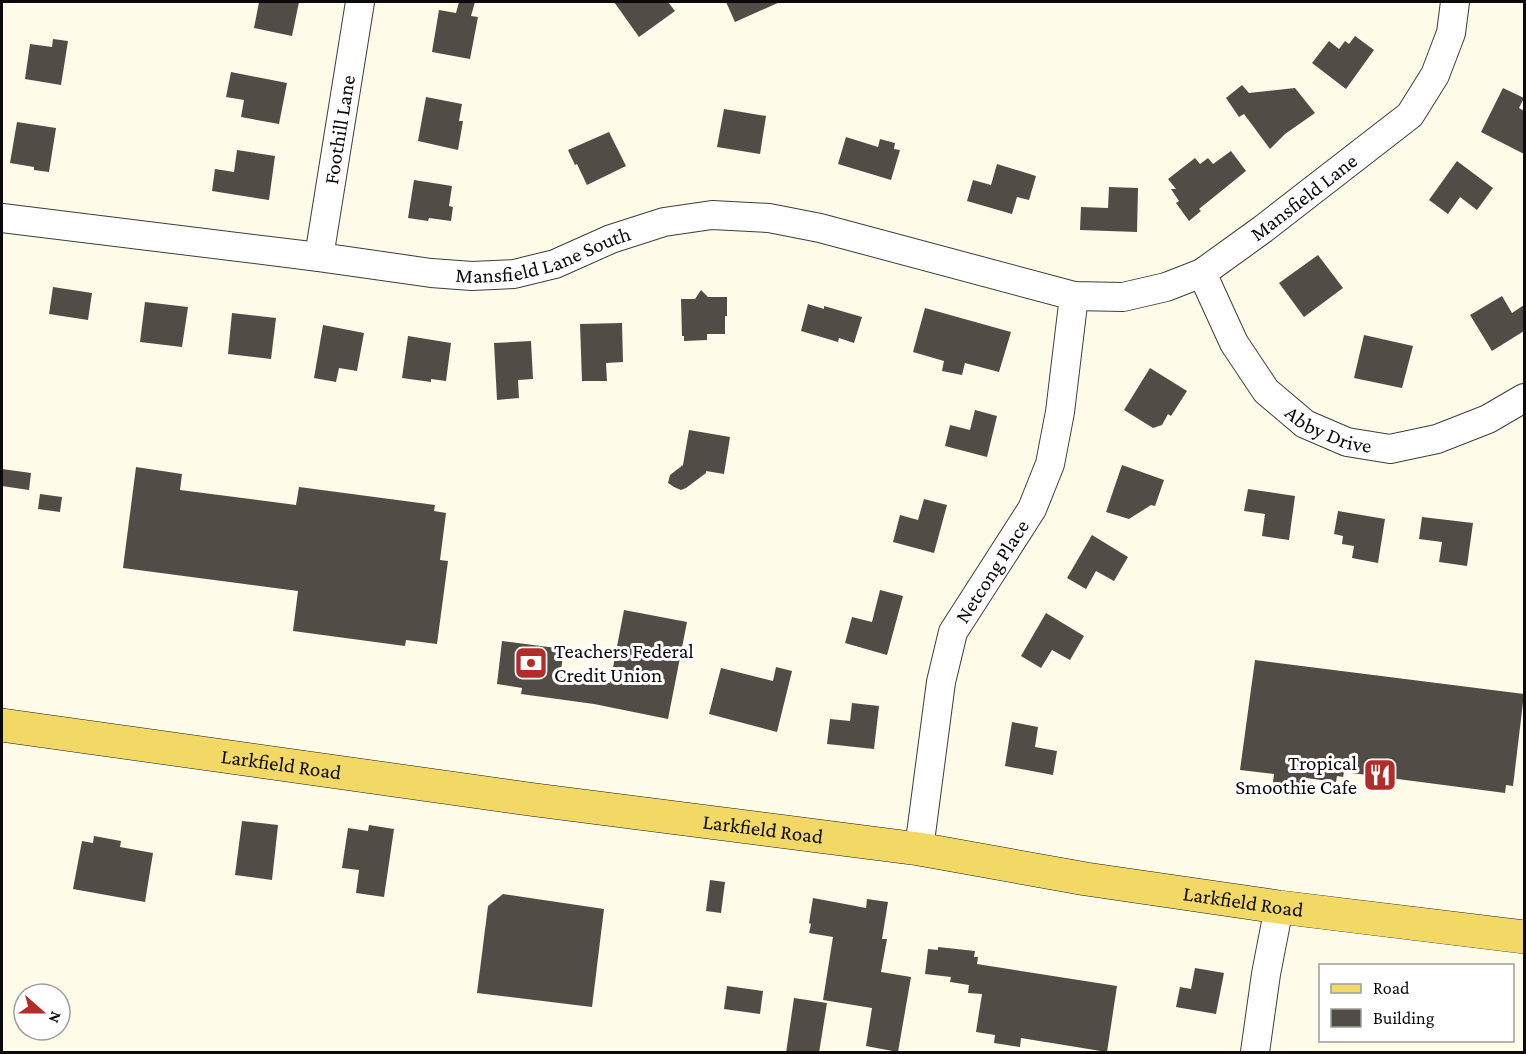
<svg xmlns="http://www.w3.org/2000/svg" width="1526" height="1054" viewBox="0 0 1526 1054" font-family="'Crimson Pro',serif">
<rect width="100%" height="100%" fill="#fefbe8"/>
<g fill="#524c47">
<path d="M259 2H299L292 36 254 28Z"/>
<path d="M459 2H475L471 16 478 17 470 59 432 52 439 10 456 13Z"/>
<path d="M614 2H668L675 11 639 37Z"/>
<path d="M726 2H780L735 22Z"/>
<path d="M1355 36 1374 50 1346 89 1312 63 1329 41 1339 49 1345 41 1349 44Z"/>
<path d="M53 39 68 41 61 85 25 79 30 44 52 47Z"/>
<path d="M231 72 287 83 279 124 241 117 244 100 226 97Z"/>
<path d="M1242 85 1249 93 1295 88 1315 113 1285 134 1270 149 1244 114 1239 117 1226 98Z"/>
<path d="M1503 88 1524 98 1519 108 1524 111V154L1481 132Z"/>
<path d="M426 97 462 104 459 121H463L458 150 418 141Z"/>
<path d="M724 109 766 116 760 154 717 147Z"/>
<path d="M17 122 56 128 49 172 34 170V167L10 163Z"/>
<path d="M609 132 626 166 587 185 577 164 575 165 568 150Z"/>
<path d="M846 137 878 147 880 139 895 143 894 149 900 150 891 180 838 164Z"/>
<path d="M237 150 275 156 269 200 212 191 215 169 234 172Z"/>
<path d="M1231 151 1246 171 1199 209 1201 211 1189 221 1176 203 1179 201 1171 189H1176L1168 179 1195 158 1200 164 1208 158 1213 164Z"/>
<path d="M1457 161 1493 188 1477 210 1460 197 1448 214 1429 200Z"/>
<path d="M997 164 1036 176 1029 200 1017 197 1012 214 967 201 973 180 991 185Z"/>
<path d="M414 180 452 186 449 206 453 207 451 221 429 218 428 221 408 218Z"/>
<path d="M1109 187 1138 188 1137 232 1080 230 1081 207 1108 208Z"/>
<path d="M1318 255 1343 288 1304 317 1279 283Z"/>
<path d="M53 287 92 293 88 320 49 314Z"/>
<path d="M701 290 708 297H727V316H725V334H707V340L684 341V336H682L681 299H695Z"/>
<path d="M1502 296 1512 313 1524 305V331L1492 351 1470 315Z"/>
<path d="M145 302 188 307 182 347 140 342Z"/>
<path d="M808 304 824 309V306L862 317 854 343 839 338 838 342 801 331Z"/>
<path d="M925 308 1011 332 999 372 965 363 962 375 942 371 944 361 913 352Z"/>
<path d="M232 313 276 318 271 359 228 354Z"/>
<path d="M622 323 623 362 606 363 607 381H582L580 324Z"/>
<path d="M323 325 364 333 357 371 339 368 336 382 314 378Z"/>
<path d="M1364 335 1413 346 1402 388 1354 378Z"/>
<path d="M408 336 451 343 446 381 431 379V382L402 378Z"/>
<path d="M531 341 533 379 518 380 519 398 497 400 494 343Z"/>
<path d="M1150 368 1187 391 1171 416 1168 414 1162 425 1153 428 1124 410Z"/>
<path d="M975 410 997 416 987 457 945 446 950 425 970 430Z"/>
<path d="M689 430 730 437 724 474 706 471V473L686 488 681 490 674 487 668 483 670 475 683 465Z"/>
<path d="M1122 465 1164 480 1155 506 1151 505 1129 519 1106 512Z"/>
<path d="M136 467 182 474 180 490 296 505 299 487 435 505 434 511 446 513 440 560 448 561 437 644 406 640 405 646 293 631 298 591 123 568Z"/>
<path d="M2 469 31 473 29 490 2 486Z"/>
<path d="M1248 489 1295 496 1289 540 1262 536 1265 514 1244 511Z"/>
<path d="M40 494 62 497 60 512 38 509Z"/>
<path d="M924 499 947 505 934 553 893 542 900 515 918 520Z"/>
<path d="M1338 511 1385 519 1378 563 1352 558 1354 546 1342 544 1343 536 1334 534Z"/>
<path d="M1422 517 1473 523 1467 566 1439 562 1442 542 1419 539Z"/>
<path d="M1092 535 1128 557 1114 581 1096 571 1086 589 1067 578Z"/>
<path d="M880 590 903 596 887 655 845 643 852 617 872 622Z"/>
<path d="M624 610 687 622 668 719 594 704 521 694 522 688 497 684 502 641 564 649 560 677 610 683Z"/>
<path d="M1046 613 1084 636 1070 660 1052 650 1041 668 1021 656Z"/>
<path d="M1255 660 1524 694 1513 786 1506 785 1505 793 1344 772 1343 777 1337 776 1336 782 1306 778 1305 786 1273 782 1274 774 1240 770Z"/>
<path d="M776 667 792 671 777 732 709 714 721 668 773 681Z"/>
<path d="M852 703 879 706 874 749 827 744 830 719 850 721Z"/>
<path d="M1012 722 1038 727 1035 747 1057 751 1053 775 1005 766Z"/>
<path d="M242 821 278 825 272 880 235 875Z"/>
<path d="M369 825 394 829 384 897 356 893 359 870 342 868 348 828 368 831Z"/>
<path d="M94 836 121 841 120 847 153 853 145 902 73 889 82 841 93 843Z"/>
<path d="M710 880 725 882 721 913 706 911Z"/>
<path d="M503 894 604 909 592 1007 477 993 488 906Z"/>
<path d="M813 898 866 908 867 899 888 902 882 939H887L881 972 911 977 898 1052 866 1046 872 1008 823 1000 833 937 809 933 811 924 809 923Z"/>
<path d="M938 947 975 951 974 957H978L977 964 1117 986 1107 1052 1021 1038 1020 1047 994 1043 995 1035 976 1032 982 994 968 993 969 985 950 982 951 977 925 974 928 949 938 950Z"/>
<path d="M1195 968 1224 973 1216 1014 1176 1007 1180 987 1191 989Z"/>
<path d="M727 986 763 991 760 1014 724 1009Z"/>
<path d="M794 998 827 1003 819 1053H786Z"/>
</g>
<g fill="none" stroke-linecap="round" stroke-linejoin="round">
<g stroke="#3d3d3d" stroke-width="30">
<g id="minor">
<path id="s1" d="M2 218 319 257 431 273 472 276 514 274 555 264 611 239 664 222 712 215 769 218 820 228 1074 296 1123 297 1166 287 1202 273 1263 229 1410 115 1435 75 1451 33 1455 2"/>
<path id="s2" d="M319 257 360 2"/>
<path id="s3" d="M1202 273 1234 343 1266 391 1305 424 1347 442 1390 449 1437 439 1488 419 1524 398"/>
<path id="s4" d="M919 849 941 682 953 632 1032 509 1050 464 1060 412 1074 296"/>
<path d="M1255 1052 1266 974 1279 907"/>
</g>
</g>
<g stroke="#1b1b1b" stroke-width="34">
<g id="major">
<path id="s5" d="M2 725 536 800 919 849 1086 879 1279 907 1524 937"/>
</g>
</g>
<use href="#minor" stroke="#fff" stroke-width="28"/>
<use href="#major" stroke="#f2d864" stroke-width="33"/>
</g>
<defs>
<g id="bank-square" transform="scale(1.725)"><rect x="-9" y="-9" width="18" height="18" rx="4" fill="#b22c2a" stroke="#fff"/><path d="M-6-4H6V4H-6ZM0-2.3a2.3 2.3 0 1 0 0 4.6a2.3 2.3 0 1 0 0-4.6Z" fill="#fff"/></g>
<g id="restaurant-square" transform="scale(1.725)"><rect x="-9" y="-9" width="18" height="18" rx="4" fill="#b22c2a" stroke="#fff"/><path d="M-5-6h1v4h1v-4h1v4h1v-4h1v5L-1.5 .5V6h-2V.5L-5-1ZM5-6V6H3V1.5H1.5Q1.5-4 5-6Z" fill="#fff"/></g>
</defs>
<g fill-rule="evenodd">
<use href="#bank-square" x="531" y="663"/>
<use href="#restaurant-square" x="1380" y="775"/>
</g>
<g text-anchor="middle" stroke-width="6" stroke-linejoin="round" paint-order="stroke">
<g font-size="21" fill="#0a0a0a" stroke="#fff">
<text dy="7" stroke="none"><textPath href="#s2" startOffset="129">Foothill Lane</textPath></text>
<text dy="7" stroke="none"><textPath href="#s1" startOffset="1354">Mansfield Lane</textPath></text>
<text dy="7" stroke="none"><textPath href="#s1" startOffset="548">Mansfield Lane South</textPath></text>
<text dy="7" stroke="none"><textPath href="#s3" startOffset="210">Abby Drive</textPath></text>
<text dy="7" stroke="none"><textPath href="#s4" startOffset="292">Netcong Place</textPath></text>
<text dy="7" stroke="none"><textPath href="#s5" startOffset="282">Larkfield Road</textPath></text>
<text dy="7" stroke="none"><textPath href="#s5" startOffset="768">Larkfield Road</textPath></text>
<text dy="7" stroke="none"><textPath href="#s5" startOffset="1254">Larkfield Road</textPath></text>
</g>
<g font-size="21" fill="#0a0a0a" stroke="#fff" text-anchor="start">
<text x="554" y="658">Teachers Federal<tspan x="554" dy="24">Credit Union</tspan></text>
<text x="1357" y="770" text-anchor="end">Tropical<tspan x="1357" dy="24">Smoothie Cafe</tspan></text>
</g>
</g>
<rect width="1526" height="1054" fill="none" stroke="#0a0a0a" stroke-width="6"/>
<rect x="1319" y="964" width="195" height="78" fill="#ffffff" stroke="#9d9d9d" stroke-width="1.5"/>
<rect x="1331" y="984" width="30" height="9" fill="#f2d864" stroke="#9d9d9d" stroke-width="1.5"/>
<text x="1373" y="994" font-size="18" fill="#0a0a0a">Road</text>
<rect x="1331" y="1009" width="30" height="18" fill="#524c47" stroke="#9d9d9d" stroke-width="1.5"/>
<text x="1373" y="1024" font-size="18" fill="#0a0a0a">Building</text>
<g transform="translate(42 1012) rotate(111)"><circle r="28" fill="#ffffff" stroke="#9d9d9d" stroke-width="1.5"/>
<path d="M0-4.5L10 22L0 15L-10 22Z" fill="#b22c2a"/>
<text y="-9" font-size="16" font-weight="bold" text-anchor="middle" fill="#0a0a0a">N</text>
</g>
</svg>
